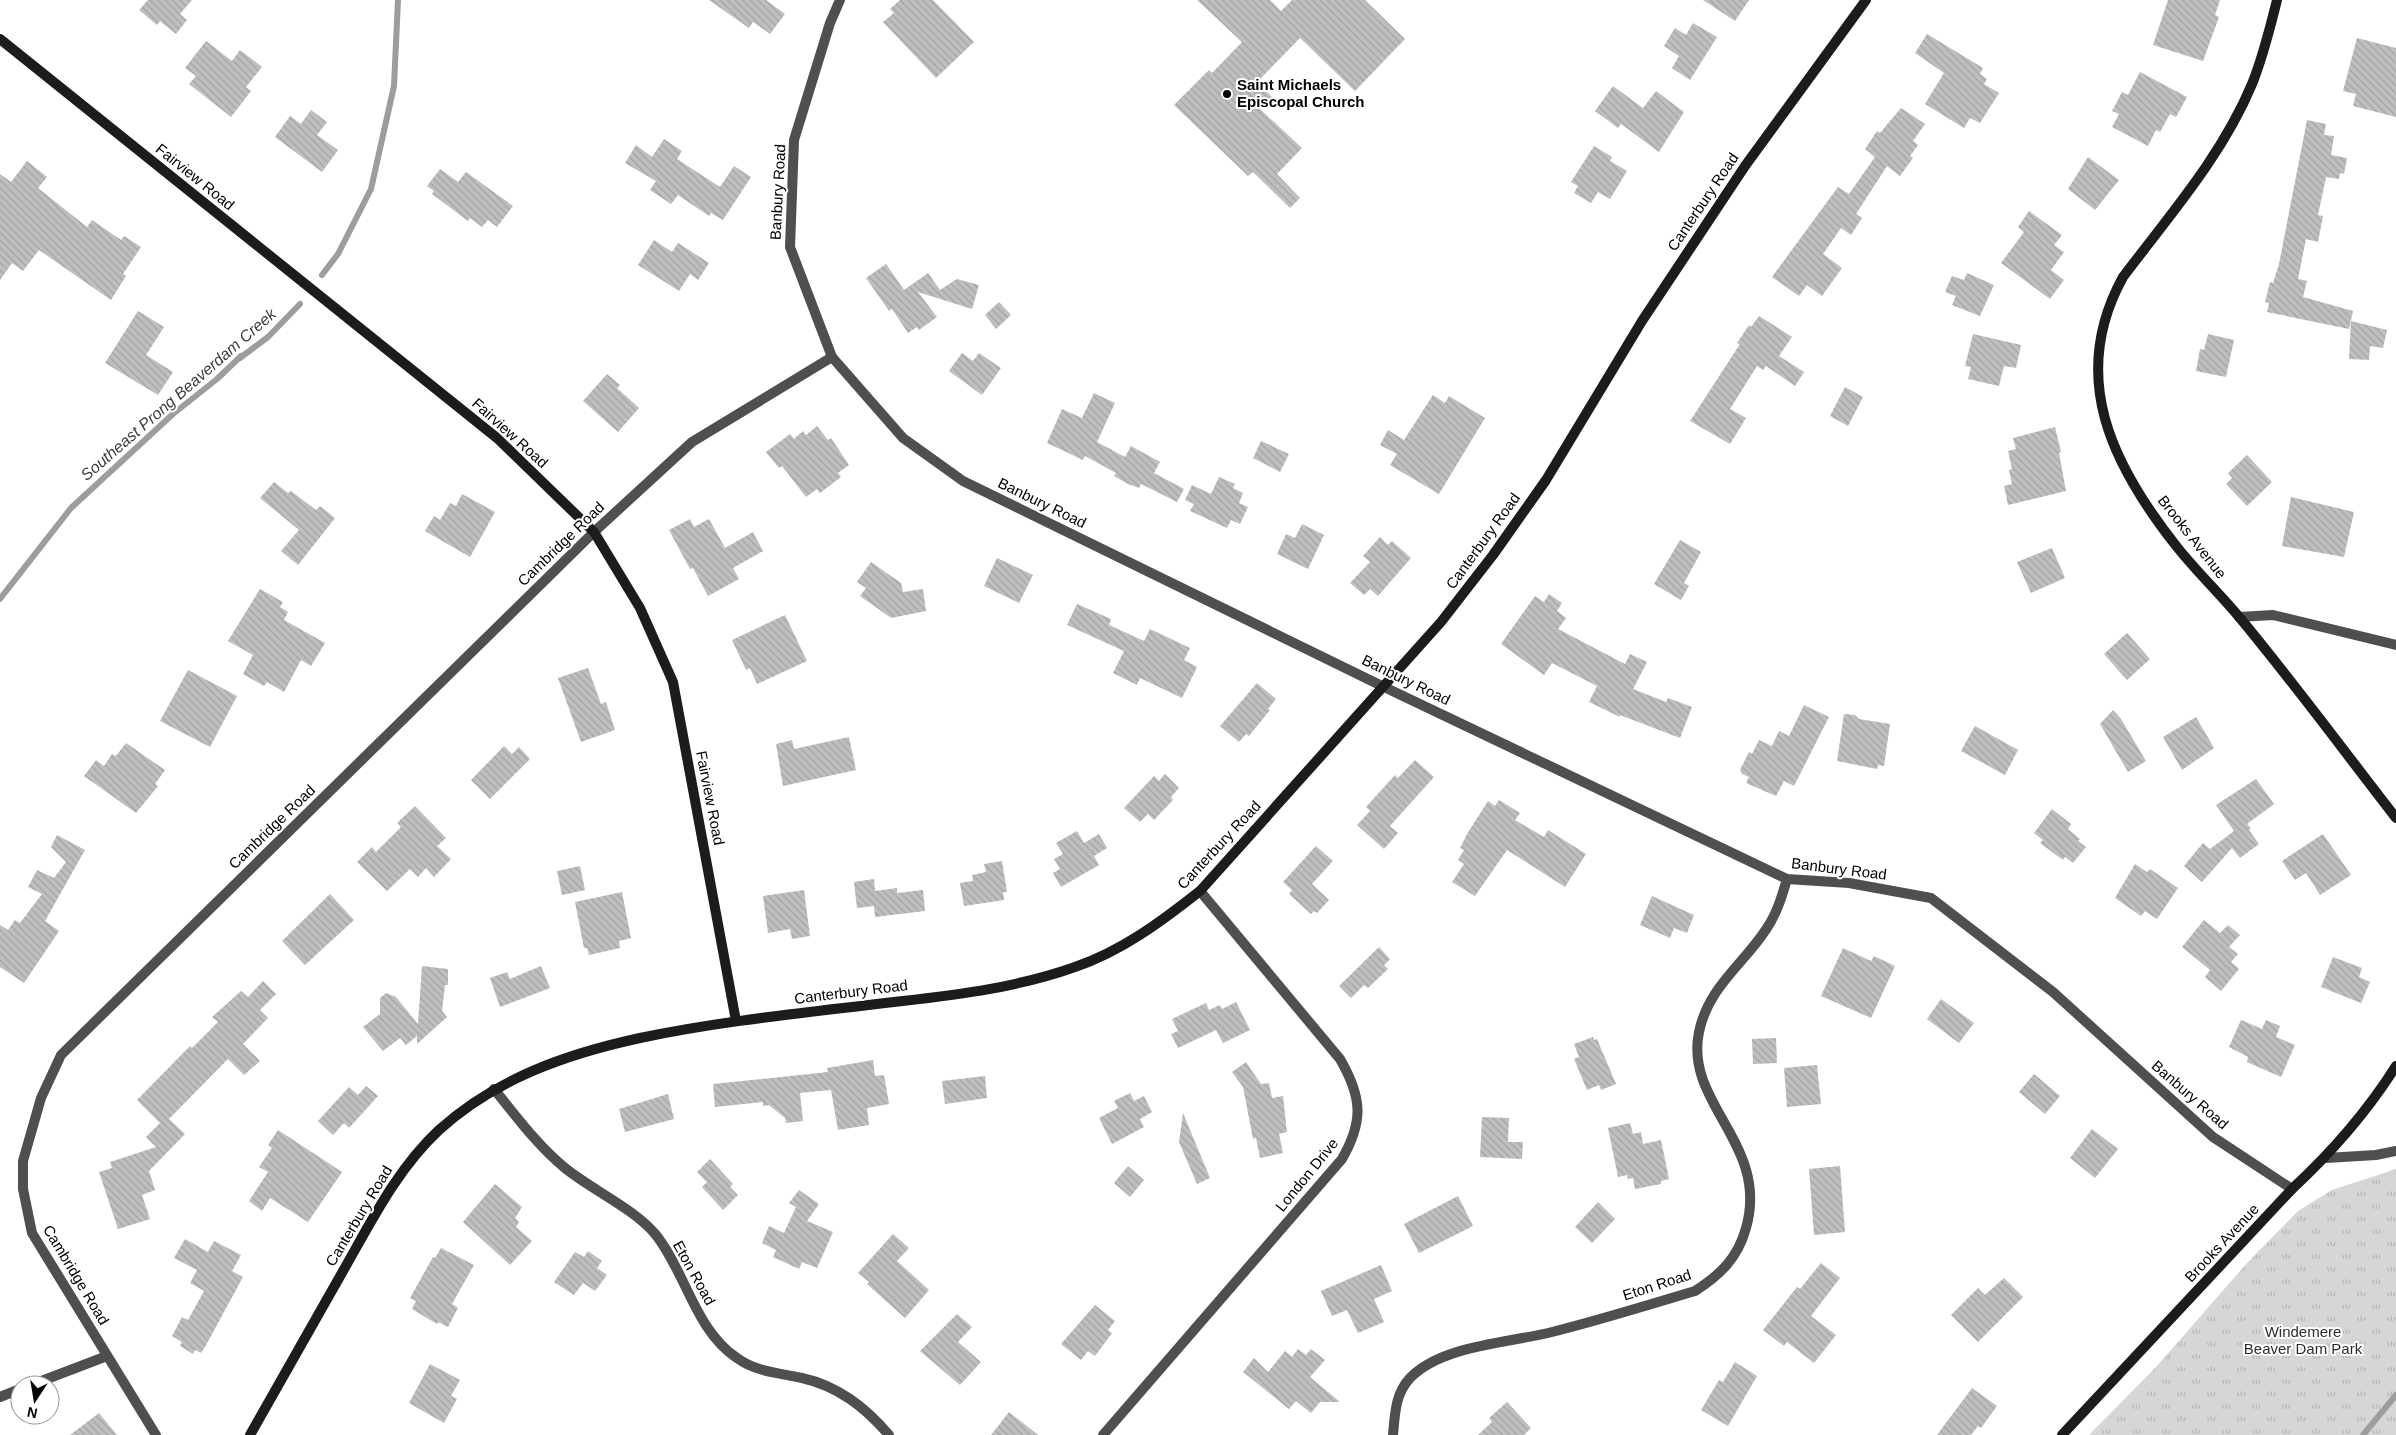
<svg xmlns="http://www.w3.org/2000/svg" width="2396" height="1435" viewBox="0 0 2396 1435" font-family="Helvetica,sans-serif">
<defs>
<pattern id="park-tufts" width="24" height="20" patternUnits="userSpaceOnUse" patternTransform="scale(1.25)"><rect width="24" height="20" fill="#d6d6d6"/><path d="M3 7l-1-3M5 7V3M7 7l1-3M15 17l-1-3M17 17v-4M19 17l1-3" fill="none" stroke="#b6b6b6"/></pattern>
<pattern id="building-back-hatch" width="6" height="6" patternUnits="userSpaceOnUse" patternTransform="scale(1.25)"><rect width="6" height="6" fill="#bfbfbf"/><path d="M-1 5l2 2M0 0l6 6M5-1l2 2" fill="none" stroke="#a2a2a2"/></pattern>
</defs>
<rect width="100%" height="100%" fill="#fff"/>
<path fill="url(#park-tufts)" d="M2396 1169V1435H2089L2157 1366 2247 1263 2298 1211 2332 1190Z"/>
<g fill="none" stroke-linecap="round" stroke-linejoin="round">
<g stroke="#9d9d9d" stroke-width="6">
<path d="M322 275 338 254 371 189 394 86 398 0"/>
<path d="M0 599 71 508 173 414 217 379 241 356 240 358 268 337 300 304"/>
<path d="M2363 1435 2396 1395"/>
</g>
</g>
<g fill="url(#building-back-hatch)">
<path d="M148 0H192L180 14 187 20 176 34 160 21 157 25 139 10Z"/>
<path d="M709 0H766L785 14 770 34 753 22 749 28Z"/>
<path d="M900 0H933L974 42 936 78 883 22 894 13 890 9Z"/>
<path d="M1197 0H1270L1281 11 1292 0H1365L1405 39 1355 91 1300 38 1257 82 1272 97 1260 109 1302 148 1277 174 1300 198 1290 208 1253 172 1248 176 1174 105 1209 70 1212 73 1242 42Z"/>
<path d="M1703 0H1749L1735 21Z"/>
<path d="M2168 0H2220L2215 15 2219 17 2203 61 2153 45Z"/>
<path d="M1693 23 1717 37 1690 80 1672 68 1679 56 1664 46 1675 28 1686 35Z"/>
<path d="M1927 34 1983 68 1980 74 1987 79 1984 84 1999 93 1980 123 1970 118 1964 128 1925 104 1944 73 1915 53Z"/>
<path d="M2357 38 2396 48V117L2353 106 2356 94 2343 91Z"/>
<path d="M206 41 232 61 240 50 262 67 246 87 251 91 231 117 189 84 196 76 185 68Z"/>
<path d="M2140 72 2187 97 2176 117 2170 114 2160 132 2156 130 2148 146 2112 127 2119 114 2112 111 2122 92 2128 95Z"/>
<path d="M1613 86 1643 108 1656 91 1684 112 1659 152 1621 124 1618 128 1595 111Z"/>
<path d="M1901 108 1925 124 1913 141 1918 145 1910 156 1913 158 1900 176 1887 166 1856 214 1862 218 1851 235 1841 228 1823 254 1842 268 1822 296 1807 285 1799 296 1772 277 1838 187 1849 194 1875 157 1865 149 1877 131 1880 133Z"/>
<path d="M311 110 327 122 317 135 338 150 322 172 275 137 290 116 301 124Z"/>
<path d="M2307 120 2326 124 2324 135 2334 136 2331 155 2347 158 2344 174 2340 173 2339 179 2326 177 2318 215 2323 216 2318 242 2306 239 2298 279 2307 281 2303 297 2353 311 2349 329 2267 312 2269 303 2265 302 2270 282 2273 283 2279 264Z"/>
<path d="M664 139 682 151 677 159 720 187 734 166 751 177 723 220 711 213 709 216 678 195 671 204 650 190 656 181 625 163 636 145 652 157Z"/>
<path d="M1594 146 1612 157 1610 161 1627 171 1610 199 1598 192 1591 203 1574 193 1578 186 1571 182Z"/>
<path d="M2088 157 2119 180 2095 210 2068 189Z"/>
<path d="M27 161 47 177 38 188 87 227 92 220 121 240 124 236 141 247 123 274 126 276 111 300 39 250 23 271 12 263 0 280V174L11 182Z"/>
<path d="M440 169 458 182 466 172 513 206 497 227 488 220 482 227 470 218 468 221 432 194 434 191 427 186Z"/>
<path d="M2029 211 2062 235 2054 245 2064 252 2051 270 2064 280 2050 299 2001 263 2024 232 2018 227Z"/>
<path d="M654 240 672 252 678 243 709 263 698 280 690 274 679 291 638 265Z"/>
<path d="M886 264 904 290 928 273 940 290 957 279 979 285 972 309 918 292 937 317 919 330 917 327 908 333 892 309 889 311 866 278Z"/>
<path d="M1967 273 1994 285 1980 316 1952 305 1956 296 1945 292 1952 276 1964 280Z"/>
<path d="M999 302 1011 315 996 329 985 315Z"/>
<path d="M138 311 164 327 146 355 173 372 158 395 105 363Z"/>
<path d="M1759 316 1792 337 1779 356 1804 372 1795 386 1766 366 1763 370 1757 366 1730 409 1746 418 1730 444 1690 421 1740 344 1737 343 1749 325 1751 327Z"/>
<path d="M2351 321 2387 330 2383 348 2370 346 2369 360 2349 359Z"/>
<path d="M1973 334 2021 345 2016 368 2004 366 1999 386 1968 379 1971 367 1965 366Z"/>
<path d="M2208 334 2234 340 2226 377 2196 371 2200 349 2204 350Z"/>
<path d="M962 353 973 361 979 353 1001 368 982 395 949 371Z"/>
<path d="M607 374 620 385 617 388 639 408 618 432 583 401Z"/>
<path d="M1845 387 1863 397 1848 426 1830 416Z"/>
<path d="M1094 393 1115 403 1097 442 1125 457 1131 446 1160 462 1154 473 1184 489 1177 502 1141 484 1139 488 1128 484 1114 476 1116 473 1085 456 1083 460 1047 443 1062 409 1082 418Z"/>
<path d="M1433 395 1445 403 1449 396 1485 418 1439 494 1390 465 1397 454 1380 445 1388 430 1404 440Z"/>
<path d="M817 426 828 440 831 438 849 465 838 473 841 477 820 493 817 489 806 497 782 466 779 468 766 452 790 434 794 439 803 431 806 435Z"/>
<path d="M2055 427 2061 452 2059 453 2066 491 2008 505 2004 486 2012 484 2009 470 2012 469 2008 451 2016 449 2013 438Z"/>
<path d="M1261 441 1289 454 1280 472 1253 458Z"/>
<path d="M2247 455 2272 482 2247 506 2226 484 2232 478 2228 473Z"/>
<path d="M1219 477 1235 484 1233 488 1243 493 1239 503 1248 507 1240 524 1231 520 1227 528 1190 511 1194 504 1185 500 1192 485 1211 494Z"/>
<path d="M274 482 288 493 291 491 316 510 320 506 335 518 298 565 281 551 299 530 260 498Z"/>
<path d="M462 494 495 512 470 557 425 531 434 516 440 520 450 503 456 506Z"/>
<path d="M2291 497 2354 512 2344 557 2282 546Z"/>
<path d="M690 519 694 527 709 519 725 548 753 532 763 551 733 568 739 579 708 596 693 568 690 569 669 530Z"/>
<path d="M1302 524 1324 535 1308 569 1277 554 1286 534 1295 538Z"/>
<path d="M1380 537 1388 545 1392 541 1411 558 1378 596 1370 589 1364 595 1350 583 1370 562 1363 556Z"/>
<path d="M1680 540 1701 552 1684 583 1689 586 1681 600 1654 584Z"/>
<path d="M2052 548 2065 578 2031 593 2017 562Z"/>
<path d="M997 558 1033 575 1019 603 984 586Z"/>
<path d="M871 562 901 583 903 592 923 589 926 611 891 618 860 596 866 588 857 582Z"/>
<path d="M260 589 283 602 280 607 288 612 284 620 325 643 311 666 301 660 284 692 267 682 264 686 243 674 253 655 228 641Z"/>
<path d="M1549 594 1562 603 1557 611 1566 618 1558 629 1625 664 1630 654 1647 662 1633 689 1666 702 1668 698 1692 707 1680 738 1620 715V717L1589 702 1597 686 1552 663 1544 675 1501 644 1535 596 1544 602Z"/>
<path d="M1077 604 1111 619 1109 625 1144 641 1150 629 1190 648 1184 660 1197 667 1182 698 1140 678 1137 685 1113 673 1124 651 1067 625Z"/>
<path d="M785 615 807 661 757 684 750 668 746 670 732 640Z"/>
<path d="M2127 633 2150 659 2127 680 2104 654Z"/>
<path d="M588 668 601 704 606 702 615 730 581 742 558 678Z"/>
<path d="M188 670 237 696 210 747 160 721Z"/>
<path d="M1257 683 1276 699 1268 709 1270 710 1249 736 1246 734 1239 742 1220 726Z"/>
<path d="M1804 705 1829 717 1794 786 1784 781 1776 796 1746 783 1749 777 1742 774 1740 770 1749 752 1752 754 1759 740 1772 746 1779 731 1789 736Z"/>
<path d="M2113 710 2121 719 2146 761 2128 772 2100 724Z"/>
<path d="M1844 714 1855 715 1859 719 1890 724 1884 766 1878 765 1877 769 1837 761Z"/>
<path d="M2196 717 2214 748 2182 770 2163 737Z"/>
<path d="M1975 726 2018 750 2005 775 1961 751Z"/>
<path d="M849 737 856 770 783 786 776 744 792 740 794 749Z"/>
<path d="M126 743 165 770 155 784 158 786 136 813 84 776 96 760 104 766 112 754 116 756Z"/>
<path d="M504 746 512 754 519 747 530 759 490 799 471 780Z"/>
<path d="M1415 760 1434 777 1390 826 1398 833 1384 849 1357 825 1370 811 1366 807 1395 775 1398 778Z"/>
<path d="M1165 774 1179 788 1171 797 1173 800 1154 820 1148 814 1140 822 1124 808 1154 776 1159 781Z"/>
<path d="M2256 779 2274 804 2247 824 2251 828 2249 830 2259 844 2240 858 2232 848 2202 882 2184 866 2203 843 2210 849 2234 831 2216 805Z"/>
<path d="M1499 800 1520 813 1515 820 1544 837 1548 830 1586 854 1565 887 1507 850 1475 896 1452 882 1464 864 1458 860 1464 850 1460 848 1467 834 1488 801 1495 806Z"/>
<path d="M415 806 446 838 437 846 451 859 434 877 426 868 418 877 410 869 387 891 357 862 372 847 376 852 401 827 397 823Z"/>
<path d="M2052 809 2071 824 2068 829 2080 839 2078 841 2086 847 2073 863 2065 857 2063 860 2040 843 2043 840 2034 833Z"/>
<path d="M1077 831 1084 843 1099 834 1107 848 1094 856 1099 865 1061 887 1053 873 1060 869 1054 859 1063 854 1056 843Z"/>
<path d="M2323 834 2351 875 2320 895 2306 873 2295 880 2282 861Z"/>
<path d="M57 835 85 850 45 921 59 931 24 983 0 967V925L8 930 15 920 20 923 42 894 28 887 37 870 54 878 66 862 51 847Z"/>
<path d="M1316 846 1333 861 1312 884 1329 900 1317 913 1314 911 1311 914 1289 894 1292 890 1283 882Z"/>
<path d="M1002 861 1007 892H1003L1004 900 964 906 960 883 973 881 972 875 986 872 984 864Z"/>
<path d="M2135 864 2147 872 2150 869 2178 888 2157 919 2145 911 2141 916 2115 898Z"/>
<path d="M580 866 585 890 562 895 557 871Z"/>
<path d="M874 879 875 891 897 888V893L923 890 925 911 875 917 874 906 857 908 854 882Z"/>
<path d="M804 890 810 936 792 939 790 929 768 933 763 896Z"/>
<path d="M622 892 631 938 619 941 620 948 589 955 587 948H584L575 902Z"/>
<path d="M330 894 354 920 305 965 282 941Z"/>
<path d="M1652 896 1694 915 1687 933 1674 928 1670 938 1640 925Z"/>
<path d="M2204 920 2220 933 2228 925 2240 935 2229 947 2238 954 2231 962 2239 969 2221 991 2205 977 2210 970 2182 947Z"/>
<path d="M1379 947 1390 959 1384 965 1388 969 1368 988 1364 985 1351 998 1339 986Z"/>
<path d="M1843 948 1871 961 1874 956 1895 966 1871 1018 1821 996Z"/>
<path d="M2333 957 2362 968 2359 977 2370 982 2361 1003 2321 987Z"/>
<path d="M422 966 448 969V985H445L442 1011 447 1017 417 1044V1036L406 1045 400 1038 383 1051 363 1027 380 1014V998L386 993 396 997 418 1024Z"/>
<path d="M541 966 550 988 500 1007 490 978 507 972 510 979Z"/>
<path d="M263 981 276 994 260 1010 268 1018 243 1044 260 1061 244 1075 228 1059 169 1119 185 1134 149 1171 155 1190 142 1195 150 1219 118 1229 99 1172 112 1168 110 1162 156 1147 146 1137 160 1123 137 1100 190 1046 192 1048 218 1022 212 1017 241 991 248 997Z"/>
<path d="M1941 999 1974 1023 1959 1043 1927 1019Z"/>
<path d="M1236 1002 1250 1030 1223 1043 1216 1030 1178 1048 1171 1034 1178 1031 1172 1019 1206 1003 1209 1010 1220 1005 1222 1009Z"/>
<path d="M2241 1020 2262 1029 2266 1020 2280 1026 2276 1037 2295 1045 2281 1077 2247 1062 2248 1057 2229 1047Z"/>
<path d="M1593 1037 1594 1040 1597 1039 1616 1084 1601 1090 1599 1085 1587 1090 1574 1059 1579 1057 1574 1044Z"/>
<path d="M1776 1038 1777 1063 1753 1064 1752 1039Z"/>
<path d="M873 1060 875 1076 884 1075 889 1104 867 1108 869 1125 838 1130 831 1090 800 1093 803 1121 786 1123 785 1118 769 1105 763 1106V1102L715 1107 713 1084 828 1072 827 1068Z"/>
<path d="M1246 1062 1261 1084 1269 1083 1272 1098 1283 1096 1287 1132 1279 1134 1283 1153 1260 1158 1256 1138 1253 1139 1243 1087 1232 1072Z"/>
<path d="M1817 1065 1821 1104 1787 1107 1784 1068Z"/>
<path d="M2034 1074 2060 1096 2045 1114 2019 1092Z"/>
<path d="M985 1076 987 1098 945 1104 942 1081Z"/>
<path d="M366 1086 378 1096 349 1128 344 1123 333 1135 318 1121 349 1087 358 1095Z"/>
<path d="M1130 1093 1134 1101 1144 1096 1152 1112 1140 1119 1144 1127 1112 1144 1099 1118 1118 1108 1114 1101Z"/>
<path d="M668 1094 674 1119 625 1132 619 1109Z"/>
<path d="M1183 1113 1210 1178 1197 1184 1179 1142Z"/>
<path d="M1482 1117 1509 1118 1508 1142H1523L1522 1159 1480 1157Z"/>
<path d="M1630 1123 1633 1134 1641 1132 1643 1144 1661 1140 1669 1179 1661 1181V1184L1635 1189 1633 1178 1628 1179 1627 1175 1618 1177 1608 1128Z"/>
<path d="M2092 1129 2118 1149 2095 1178 2070 1158Z"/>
<path d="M278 1130 342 1172 308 1222 270 1198 262 1211 249 1201 268 1172 259 1167 272 1148 268 1145Z"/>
<path d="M710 1159 733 1184 730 1187 738 1195 723 1210 702 1187 707 1182 697 1172Z"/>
<path d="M1128 1166 1144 1180 1130 1197 1114 1183Z"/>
<path d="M1840 1166 1845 1232 1814 1235 1809 1169Z"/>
<path d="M495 1184 522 1207 515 1218 519 1222 516 1227 532 1241 510 1265 463 1222Z"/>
<path d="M799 1190 819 1204 807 1221 833 1232 817 1268 802 1262 799 1269 773 1257 776 1250 762 1243 769 1226 784 1233 796 1207 789 1203Z"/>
<path d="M1458 1196 1473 1226 1419 1253 1404 1224Z"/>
<path d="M1598 1202 1615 1219 1592 1243 1575 1227Z"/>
<path d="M893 1234 909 1248 897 1261 929 1290 905 1318 867 1284 869 1282 858 1273Z"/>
<path d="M185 1239 208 1252 214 1241 241 1255 232 1271 243 1277 205 1347 201 1353 195 1350 193 1354 180 1346 182 1342 172 1336 182 1317 188 1320 204 1291 190 1283 197 1270 174 1258Z"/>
<path d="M441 1248 474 1265 452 1304 458 1308 448 1327 438 1322 437 1324 412 1309 416 1301 410 1298 433 1257 435 1258Z"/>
<path d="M588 1251 602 1261 597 1268 607 1275 595 1291 583 1283 574 1295 554 1282 575 1252 584 1257Z"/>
<path d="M1821 1263 1840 1278 1811 1316 1836 1335 1814 1363 1787 1342 1784 1346 1763 1330 1797 1287 1800 1289Z"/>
<path d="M1381 1265 1392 1291 1374 1299 1384 1322 1358 1333 1347 1310 1332 1316 1321 1291Z"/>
<path d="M2004 1278 2023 1297 1978 1342 1951 1315 1978 1288 1985 1295Z"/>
<path d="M1095 1305 1115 1321 1108 1330 1112 1333 1095 1356 1088 1351 1081 1360 1061 1344Z"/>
<path d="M957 1314 972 1327 958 1342 981 1362 960 1385 920 1351Z"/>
<path d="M1298 1349 1306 1355 1311 1349 1325 1360 1310 1377 1340 1402H1320L1311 1413 1296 1401 1289 1409 1243 1372 1254 1358 1268 1372 1285 1351 1292 1357Z"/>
<path d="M1735 1362 1757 1376 1728 1426 1701 1410 1719 1380 1723 1382Z"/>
<path d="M430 1364 460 1380 451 1396 457 1399 444 1423 409 1403Z"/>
<path d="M1972 1388 1997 1406 1981 1428 1978 1426 1971 1435H1937Z"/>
<path d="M1507 1402 1531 1428 1524 1435H1478L1492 1422 1489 1418Z"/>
<path d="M1009 1412 1038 1435H991Z"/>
<path d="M99 1413 117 1435H70Z"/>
</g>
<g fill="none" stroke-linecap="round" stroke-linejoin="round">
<g stroke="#4f4f4f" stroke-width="10">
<path d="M840 0 830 23 794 140 790 247 832 357 903 438 963 481 1382 686 1787 879 1849 883 1931 898 2053 992 2213 1137 2292 1189"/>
<path d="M2239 617 2273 615 2396 645"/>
<path d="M494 1089C516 1116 538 1146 565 1168 592 1190 635 1209 656 1235 686 1273 695 1330 737 1358 756 1372 780 1373 802 1378 838 1386 865 1407 889 1435"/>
<path d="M2326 1158 2376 1155 2396 1151"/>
<path d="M31 1385 107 1356"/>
<path d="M0 1397 20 1389"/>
<path d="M156 1435 32 1233 23 1189V1161L41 1098 61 1055 594 532 692 442 832 357"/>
<path d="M1103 1435 1342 1159C1364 1121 1362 1097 1340 1059L1200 891"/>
<path d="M1393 1435C1395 1414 1395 1394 1410 1378 1442 1345 1509 1343 1552 1332 1600 1320 1648 1305 1695 1291 1720 1275 1738 1258 1746 1228 1770 1144 1684 1104 1699 1032 1708 987 1744 964 1767 928 1777 913 1782 896 1787 879"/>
</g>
<g stroke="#1c1c1c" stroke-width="10">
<path d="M2277 0C2270 28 2263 57 2252 84 2222 156 2169 216 2123 277 2068 377 2112 465 2177 547 2197 572 2220 594 2240 618 2294 683 2344 751 2396 818"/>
<path d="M0 39 497 438 594 532 640 608 673 682 736 1021"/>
<path d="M250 1435C281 1380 312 1326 343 1271 371 1222 397 1169 439 1130 495 1079 566 1054 640 1038 721 1021 803 1013 885 1003 949 996 1013 989 1075 967 1122 951 1162 921 1200 891L1441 622 1493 555 1546 480 1642 321 1745 166 1866 0"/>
<path d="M2062 1435 2292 1189C2332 1152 2367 1112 2396 1066"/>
</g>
</g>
<circle fill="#000" stroke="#fff" stroke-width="2" cx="1227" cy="94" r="5"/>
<g text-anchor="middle" stroke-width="4" stroke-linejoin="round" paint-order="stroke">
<g font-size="15" font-weight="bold" fill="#000" stroke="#fff" text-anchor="start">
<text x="1237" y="90">Saint Michaels<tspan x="1237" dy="17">Episcopal Church</tspan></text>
</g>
<g font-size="15" fill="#000" stroke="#fff">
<text transform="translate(195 177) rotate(39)" y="5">Fairview Road</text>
<text transform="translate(778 192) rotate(-87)" y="5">Banbury Road</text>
<text transform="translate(1703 202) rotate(-56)" y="5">Canterbury Road</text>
<text transform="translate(510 433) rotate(42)" y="5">Fairview Road</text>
<text transform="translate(1042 503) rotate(26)" y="5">Banbury Road</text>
<text transform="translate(2192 537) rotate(52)" y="5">Brooks Avenue</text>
<text transform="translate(1483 541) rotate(-54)" y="5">Canterbury Road</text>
<text transform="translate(561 544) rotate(-44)" y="5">Cambridge Road</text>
<text transform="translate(1406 680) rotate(26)" y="5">Banbury Road</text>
<text transform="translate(710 798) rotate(79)" y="5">Fairview Road</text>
<text transform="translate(272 827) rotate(-44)" y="5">Cambridge Road</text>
<text transform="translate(1219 845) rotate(-47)" y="5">Canterbury Road</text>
<text transform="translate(1839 869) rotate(7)" y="5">Banbury Road</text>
<text transform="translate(851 992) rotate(-7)" y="5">Canterbury Road</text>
<text transform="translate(2190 1095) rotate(41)" y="5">Banbury Road</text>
<text transform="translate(1307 1175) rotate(-51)" y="5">London Drive</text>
<text transform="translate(359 1216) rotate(-59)" y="5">Canterbury Road</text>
<text transform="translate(2222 1243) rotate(-47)" y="5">Brooks Avenue</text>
<text transform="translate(694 1273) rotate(61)" y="5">Eton Road</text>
<text transform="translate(76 1275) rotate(59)" y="5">Cambridge Road</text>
<text transform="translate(1657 1285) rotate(-18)" y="5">Eton Road</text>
</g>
<g font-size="15" fill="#2d2d2d" stroke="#fff">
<text x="2303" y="1337">Windemere<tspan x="2303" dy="17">Beaver Dam Park</tspan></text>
</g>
<g font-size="16" font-style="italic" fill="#3e3e3e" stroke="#fff">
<text transform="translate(178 394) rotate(-41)" y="6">Southeast Prong Beaverdam Creek</text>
</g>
</g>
<g transform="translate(35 1400) rotate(192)"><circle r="24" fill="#ffffff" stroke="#999999"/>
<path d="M0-4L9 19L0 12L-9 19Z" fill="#000000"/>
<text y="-8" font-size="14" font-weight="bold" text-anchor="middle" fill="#000000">N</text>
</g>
</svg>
